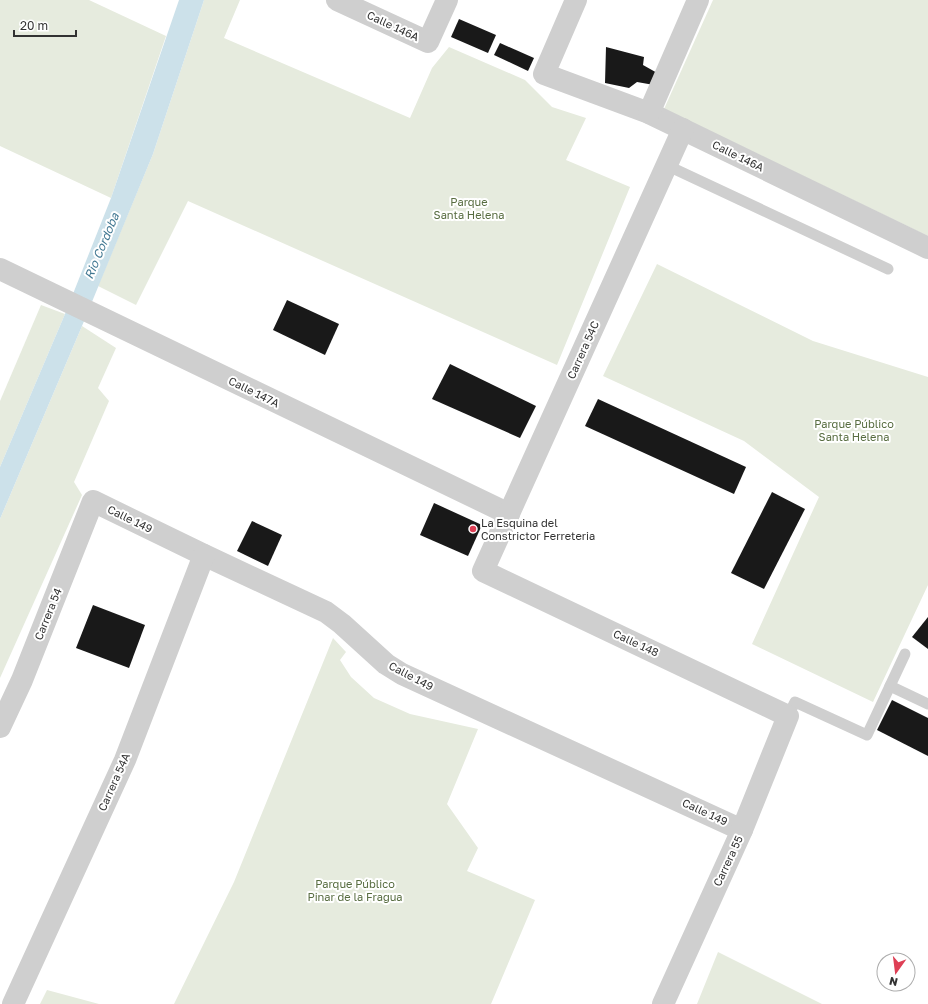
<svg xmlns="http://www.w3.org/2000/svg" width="928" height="1004" viewBox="0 0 928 1004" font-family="'Golos Text',sans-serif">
<rect width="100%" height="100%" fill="#fff"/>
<g fill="#e6ebde">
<path d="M0 0H89L166 36 111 198 0 146Z"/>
<path d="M204 0H240L224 38 410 118 432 68 449 47 525 80 552 107 586 118 566 160 630 187 557 365 188 201 136 305 98 286 153 154Z"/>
<path d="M713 0H928V236L664 109Z"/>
<path d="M657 264 813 341 928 377V585L873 702 752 644 819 497 744 441 603 376Z"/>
<path d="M41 305 65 314 0 467V401Z"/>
<path d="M82 326 116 348 98 388 109 401 74 482 82 495 0 678V519Z"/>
<path d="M333 638 346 652 340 660 351 677 374 698 410 714 478 729 447 804 478 848 467 871 535 900 491 1004H174L234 882Z"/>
<path d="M718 952 822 1004H697Z"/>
<path d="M47 990 99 1004H40Z"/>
</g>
<path fill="#cce1ea" d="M179 0H204L153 154 82 326 0 519V467L65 314 111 198Z"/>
<g fill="#191919">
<path d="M459 19 496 35 488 53 451 37Z"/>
<path d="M500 43 534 58 528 71 494 55Z"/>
<path d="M606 47 644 57 643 65 659 74 654 85 637 82 629 88 605 83Z"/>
<path d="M287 300 339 324 325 355 273 330Z"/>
<path d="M450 364 536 406 520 438 432 399Z"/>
<path d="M598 399 746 467 734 494 585 426Z"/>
<path d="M772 492 805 509 764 589 731 573Z"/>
<path d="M434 503 482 525 468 556 420 535Z"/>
<path d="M252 521 282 535 268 566 237 551Z"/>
<path d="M93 605 145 625 129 668 76 648Z"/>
<path d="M928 617V649L912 637Z"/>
<path d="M892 700 928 718V756L877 730Z"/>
</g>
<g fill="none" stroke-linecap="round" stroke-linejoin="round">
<g stroke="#cfcfcf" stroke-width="11">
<path d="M666 165 888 269"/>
<path d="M890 686 928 704"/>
<path d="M788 716 795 702 867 735 905 654"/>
</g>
<g stroke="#cfcfcf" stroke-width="22">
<path d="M337 0 428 42 447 0"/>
<path d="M576 0 544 74 649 113 928 248"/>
<path d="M649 113 698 0"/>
<path d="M0 269 509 514"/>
<path d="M0 727 22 680 93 501 204 555 326 612 342 624 386 664 402 674 742 830"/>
<path d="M13 1004 125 760 204 555"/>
<path d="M663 1004 742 830 788 716 483 571 683 129"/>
</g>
</g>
<circle fill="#de3f55" stroke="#fff" stroke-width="1.5" cx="473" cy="529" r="4"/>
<g text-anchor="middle" stroke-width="4" stroke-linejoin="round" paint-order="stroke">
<g font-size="11" fill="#323232" stroke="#fff">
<text transform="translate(393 26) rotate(25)" y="4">Calle 146A</text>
<text transform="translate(738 156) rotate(26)" y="4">Calle 146A</text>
<text transform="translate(583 350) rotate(-66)" y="4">Carrera 54C</text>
<text transform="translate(254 392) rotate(26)" y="4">Calle 147A</text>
<text transform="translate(130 519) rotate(26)" y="4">Calle 149</text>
<text transform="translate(48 614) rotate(-68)" y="4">Carrera 54</text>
<text transform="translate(636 643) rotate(25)" y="4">Calle 148</text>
<text transform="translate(411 676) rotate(28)" y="4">Calle 149</text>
<text transform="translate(114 782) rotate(-66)" y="4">Carrera 54A</text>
<text transform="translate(705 812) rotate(25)" y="4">Calle 149</text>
<text transform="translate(728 861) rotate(-65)" y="4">Carrera 55</text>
</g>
<g font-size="11" fill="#586d41" stroke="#fff">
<text x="469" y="206">Parque<tspan x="469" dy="13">Santa Helena</tspan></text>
<text x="854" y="428">Parque Público<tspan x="854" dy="13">Santa Helena</tspan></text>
<text x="355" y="888">Parque Público<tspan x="355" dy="13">Pinar de la Fragua</tspan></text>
</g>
<g font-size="11" fill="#323232" stroke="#fff" text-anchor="start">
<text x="481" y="527">La Esquina del<tspan x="481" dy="13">Constrictor Ferreteria</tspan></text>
</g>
<g font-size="12" font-style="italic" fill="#427892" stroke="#fff">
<text transform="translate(102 246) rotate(-67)" y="4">Rio Cordoba</text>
</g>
</g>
<g transform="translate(896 972) rotate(194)"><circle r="19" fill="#ffffff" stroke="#adadad"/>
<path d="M0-3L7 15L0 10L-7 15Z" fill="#de3f55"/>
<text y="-6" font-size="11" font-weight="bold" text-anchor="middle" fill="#323232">N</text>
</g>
<path d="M14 30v6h62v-6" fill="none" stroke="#323232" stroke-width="2"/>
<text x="20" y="30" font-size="12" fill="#323232" stroke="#ffffff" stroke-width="3" paint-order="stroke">20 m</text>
</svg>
